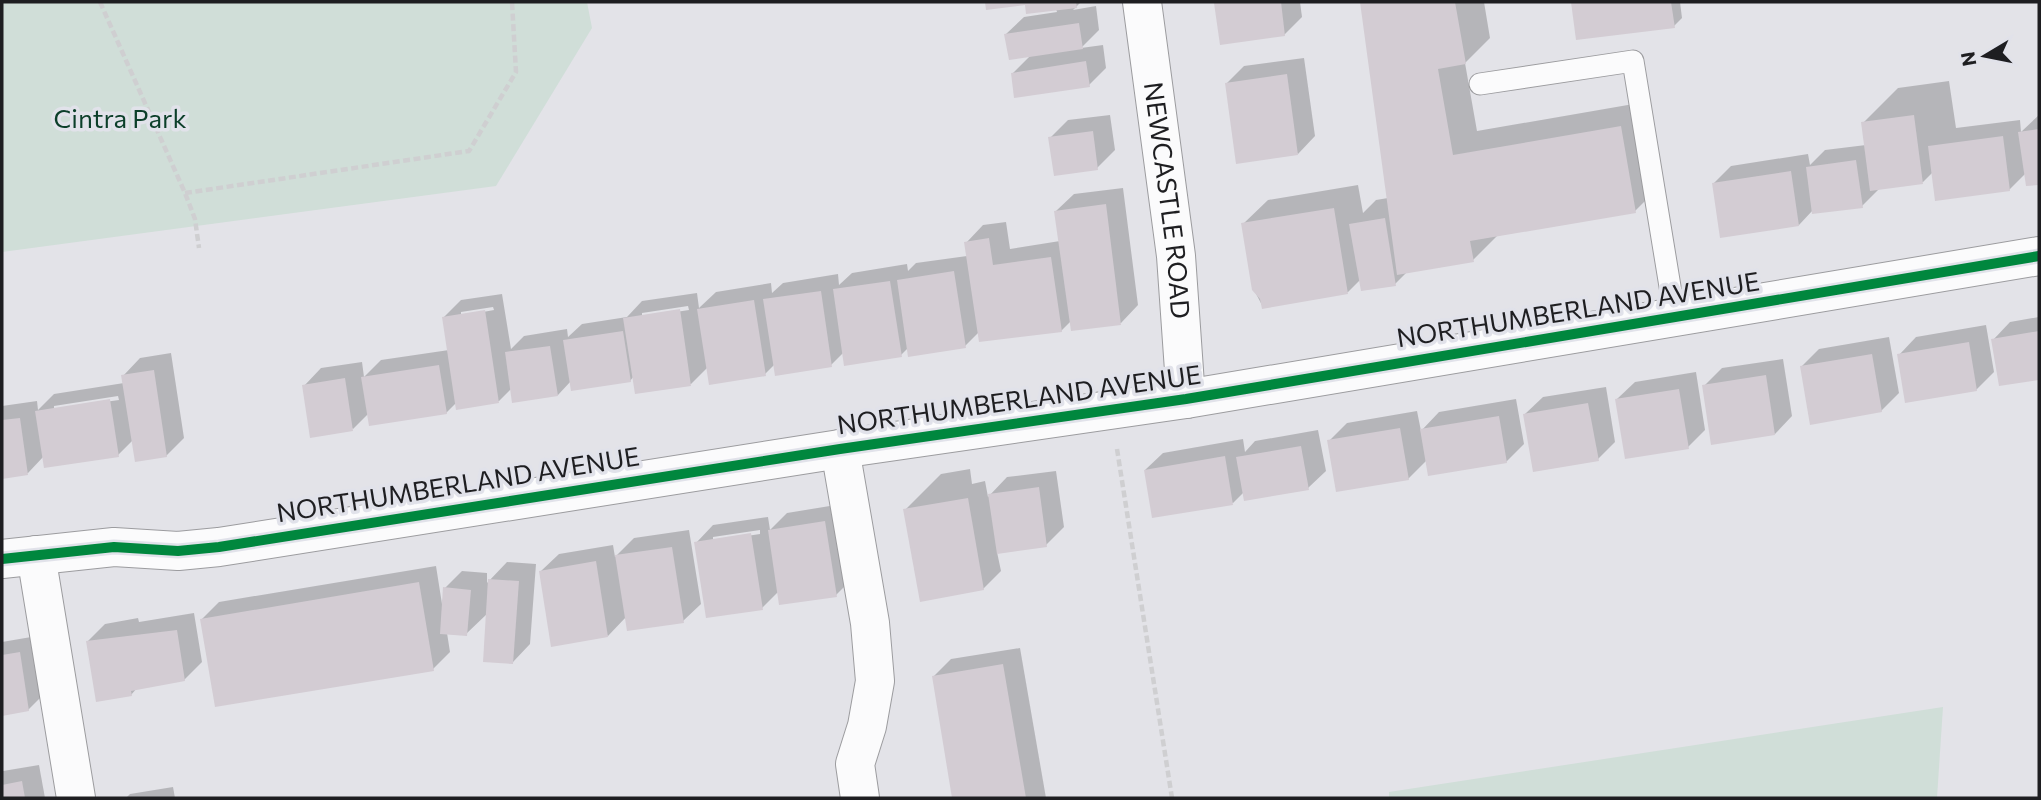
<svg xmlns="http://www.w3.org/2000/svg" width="2041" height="800" viewBox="0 0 2041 800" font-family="Commissioner,sans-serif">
<rect width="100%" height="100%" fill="#e3e3e8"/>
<g fill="#d0ded8">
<path d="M2 2H587L592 28 496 186 2 252Z"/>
<path d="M1943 707 1937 798H1389V792Z"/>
</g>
<g fill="#0003" fill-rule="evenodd">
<path d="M987 2H1081L1073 10 1096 6 1099 30 1081 48 1103 45 1106 68 1089 85 1012 74 1031 55 1006 34 1024 17 1057 12 1056 9 1026 3 988 8Z"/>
<path d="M1218 2H1300L1302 17 1284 35 1216 4Z"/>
<path d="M1361 2H1484L1490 38 1465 63 1477 131 1645 102 1659 187 1635 211 1498 235 1473 260 1408 271 1395 284 1360 280 1348 292 1263 307 1254 290 1243 224 1268 200 1358 185 1363 213 1376 200 1388 198Z"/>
<path d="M1573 2H1680L1682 18 1674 26 1577 38Z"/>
<path d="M1304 58 1315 136 1298 154 1227 83 1244 66Z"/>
<path d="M1949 81 1956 128 2020 120 2021 132 2039 115V183L2027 184 2026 173 2009 190 1933 172 1923 182 1880 188 1862 206 1813 210 1799 225 1713 184 1731 166 1808 154 1810 165 1825 150 1866 145 1863 123 1898 88Z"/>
<path d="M1110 115 1115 150 1097 168 1050 138 1068 120Z"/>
<path d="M1123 188 1138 305 1121 323 1071 321 1061 331 979 332 965 346 909 347 901 355 844 352 831 365 775 364 765 374 708 367 691 384 634 376 630 381H571L558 395 512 388 499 401 457 402 446 413 368 414 353 429 304 386 321 368 362 362 364 377 381 360 449 350 444 317 461 300 502 294 511 349 524 336 567 329 568 337 582 324 627 317 642 301 697 293 699 308 716 292 771 283 772 293 783 283 838 274 839 285 852 273 907 264 908 271 916 263 967 256 966 243 983 225 1006 222 1010 249 1060 241 1056 211 1074 194ZM688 306 689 310 642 317V313ZM493 307 494 310 461 316V312Z"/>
<path d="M2039 317V378L2001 384 1993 340 2010 322Z"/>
<path d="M1986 325 1994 372 1976 390 1899 355 1916 337Z"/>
<path d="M1889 337 1899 393 1881 411 1802 366 1819 349Z"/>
<path d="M171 353 184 438 166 456 133 440 118 455 44 456 28 473 2 477V406L37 401 38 410 54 394 124 383 123 376 140 358ZM118 396 119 400 54 409V406Z"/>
<path d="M1783 359 1792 416 1775 434 1704 386 1722 368Z"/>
<path d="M1696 372 1705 430 1688 447 1617 399 1635 382Z"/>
<path d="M1606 387 1615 442 1598 459 1525 414 1543 397Z"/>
<path d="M1516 399 1524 444 1506 462 1427 460 1408 479 1329 441 1347 423 1417 411 1421 431 1439 412Z"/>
<path d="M1318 430 1326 471 1308 488 1244 492 1233 503 1145 470 1163 453 1243 439 1245 452 1255 441Z"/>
<path d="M970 469 972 484 985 481 988 497 1007 477 1056 471 1064 527 1046 545 997 552 1001 571 983 589 905 510 941 474Z"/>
<path d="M842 504 853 578 836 595 779 591 762 608 696 543 713 525 768 517 770 530 787 513ZM760 530V534L713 541V537Z"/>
<path d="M689 530 701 604 683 621 626 617 608 636 541 571 559 554 613 545 615 557 634 538Z"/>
<path d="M507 562 536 564 530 644 513 662 488 613 466 634 447 633 450 652 433 669 202 619 219 602 436 566 442 604 445 588 462 571 487 573V583Z"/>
<path d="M194 613 202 662 184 680 137 688 131 695 88 641 105 624 138 618 139 622Z"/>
<path d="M37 636 46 692 28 710 2 714V642Z"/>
<path d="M1020 648 1046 798H954L933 677 951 659Z"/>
<path d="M39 765 45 798H2L3 771Z"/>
<path d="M173 787 175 798H126L130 794Z"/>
</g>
<g fill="#d3ccd3">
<path d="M985 2H1076L1077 8 1026 14 1025 5 986 10Z"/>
<path d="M1281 2 1285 36 1220 45 1214 3Z"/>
<path d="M1360 2H1455L1466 64 1438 69 1453 155 1621 126 1636 213 1470 241 1474 262 1397 275Z"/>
<path d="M1571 2H1671L1675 28 1576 40Z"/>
<path d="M1079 23 1083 49 1009 60 1004 34Z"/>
<path d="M1086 61 1090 87 1014 98 1011 73Z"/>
<path d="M1287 74 1298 155 1236 164 1225 83Z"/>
<path d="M1914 115 1923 184 1870 191 1861 122Z"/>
<path d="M2039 129V185L2026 186 2018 132Z"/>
<path d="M1093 131 1098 170 1054 176 1048 137Z"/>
<path d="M2003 136 2010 191 1935 201 1928 146Z"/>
<path d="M1856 160 1863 208 1812 214 1806 167Z"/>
<path d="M1791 171 1799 226 1720 238 1712 183Z"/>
<path d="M1106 204 1121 325 1071 331 1054 211Z"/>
<path d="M1334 208 1348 294 1262 309 1260 299 1252 290 1241 223Z"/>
<path d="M1385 218 1396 286 1361 291 1349 224Z"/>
<path d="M989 238 993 265 1051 257 1062 332 979 342 964 242Z"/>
<path d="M954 271 966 348 908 357 897 280Z"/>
<path d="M890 281 902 357 844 366 833 289Z"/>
<path d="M821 291 832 367 775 376 763 299Z"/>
<path d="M754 300 766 376 709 385 697 309Z"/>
<path d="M680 309 691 386 635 394 623 318Z"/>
<path d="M485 310 499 403 456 410 442 317Z"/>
<path d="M623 331 631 382 571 391 563 340Z"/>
<path d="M2039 331V380L1999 386 1991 339Z"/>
<path d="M1969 342 1977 391 1905 403 1897 354Z"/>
<path d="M550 346 558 396 512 403 505 352Z"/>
<path d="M1872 354 1882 412 1810 425 1800 366Z"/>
<path d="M439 365 447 414 369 426 361 377Z"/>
<path d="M154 370 167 457 135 462 121 375Z"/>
<path d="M1766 375 1775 435 1711 445 1702 385Z"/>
<path d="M345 378 353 431 310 438 302 385Z"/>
<path d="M1679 389 1689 449 1625 459 1615 399Z"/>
<path d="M110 399 119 457 44 468 35 411Z"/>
<path d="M1588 403 1599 461 1533 472 1523 414Z"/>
<path d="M1499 416 1507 463 1428 476 1420 429Z"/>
<path d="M20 418 28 475 2 479V420Z"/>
<path d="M1400 428 1409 480 1336 492 1327 440Z"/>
<path d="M1301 446 1309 490 1244 501 1236 457Z"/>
<path d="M1225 456 1233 505 1152 518 1144 470Z"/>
<path d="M1039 487 1047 547 997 554 988 494Z"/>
<path d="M968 498 984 590 920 602 903 509Z"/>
<path d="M825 521 837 597 779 605 768 530Z"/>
<path d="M751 533 763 610 706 618 694 542Z"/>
<path d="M672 547 684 623 627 631 615 555Z"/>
<path d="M596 561 608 637 551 647 539 571Z"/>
<path d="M488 579 519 581 513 664 483 662Z"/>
<path d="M419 582 434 671 215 707 200 619Z"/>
<path d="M443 587 471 590 467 636 440 634Z"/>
<path d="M177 630 185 681 131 691 132 696 96 702 86 641Z"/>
<path d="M20 652 29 711 2 716V655Z"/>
<path d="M1003 664 1026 798H952L932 676Z"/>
<path d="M22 781 25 798H2V785Z"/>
</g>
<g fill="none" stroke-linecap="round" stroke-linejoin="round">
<g stroke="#9c9c9f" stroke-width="23">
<path id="service" d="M1480 84 1633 61 1675 317"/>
</g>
<g stroke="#9c9c9f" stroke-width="40">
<g id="minor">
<path id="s1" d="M1142 2 1176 256 1186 399"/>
<path d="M840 449 870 623 875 681 867 726 855 764 860 798"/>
<path d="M36 555 76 798"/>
</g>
</g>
<g stroke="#9c9c9f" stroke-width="40">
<path id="tertiary" d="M2 559 114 547 178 551 219 547 840 449 1186 399 2039 256"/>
</g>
<g stroke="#cfcfd1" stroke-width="4.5" stroke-dasharray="7 3.5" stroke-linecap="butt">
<path d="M100 2 185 193 195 219 199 248"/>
<path d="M185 193 469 151 516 72 512 2"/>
<path d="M1117 449 1172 798"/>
</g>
<use href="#service" stroke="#fbfbfc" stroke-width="21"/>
<use href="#minor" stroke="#fbfbfc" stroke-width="38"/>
<use href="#tertiary" stroke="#fbfbfc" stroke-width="38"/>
<g stroke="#e1e2ea" stroke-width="15">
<path id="cycleway" d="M2 559 114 547 178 551 219 547 840 449 1186 399 2039 256"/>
</g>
<use href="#cycleway" stroke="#00873e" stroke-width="10"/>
</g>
<g text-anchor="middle" stroke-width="7" stroke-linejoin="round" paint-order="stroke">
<g font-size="26" fill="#0c3f2a" stroke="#e1e2ea">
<text x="120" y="128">Cintra Park</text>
</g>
<g font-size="26" fill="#1e1e21" stroke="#e1e2ea">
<text dy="9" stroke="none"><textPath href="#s1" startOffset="200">NEWCASTLE ROAD</textPath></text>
<text transform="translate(1578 310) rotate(-9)" y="9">NORTHUMBERLAND AVENUE</text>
<text transform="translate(1019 400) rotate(-8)" y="9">NORTHUMBERLAND AVENUE</text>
<text transform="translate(458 485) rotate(-9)" y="9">NORTHUMBERLAND AVENUE</text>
</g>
</g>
<rect width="2041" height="800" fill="none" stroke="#1e1e21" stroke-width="7"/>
<g transform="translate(1985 56) rotate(260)" stroke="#e1e2ea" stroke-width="5" paint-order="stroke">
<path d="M0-5L12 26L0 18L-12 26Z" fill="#1e1e21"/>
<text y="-10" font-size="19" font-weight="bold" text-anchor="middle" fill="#1e1e21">N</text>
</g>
</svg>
